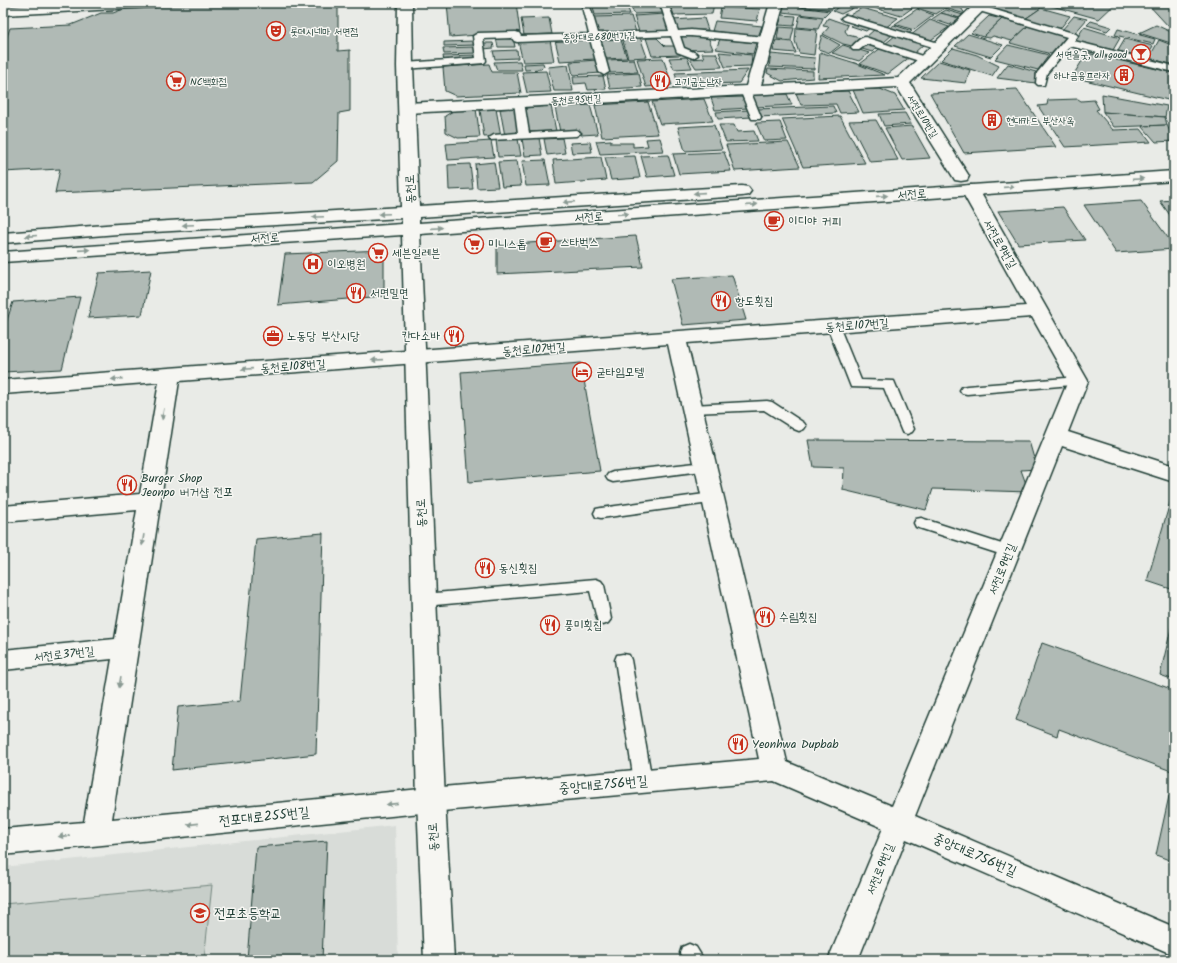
<svg xmlns="http://www.w3.org/2000/svg" width="1177" height="963" viewBox="0 0 1177 963" font-family="Kalam,'Poor Story',sans-serif">
<rect width="100%" height="100%" fill="#e9ebe7"/>
<filter id="ink" filterUnits="userSpaceOnUse"><feTurbulence type="fractalNoise" baseFrequency=".025" numOctaves="2"/><feDisplacementMap in="SourceGraphic" scale="8" xChannelSelector="R" yChannelSelector="G"/><feConvolveMatrix kernelMatrix="1 2 1 2 8 2 1 2 1" color-interpolation-filters="sRGB"/></filter>
<g filter="url(#ink)">
<path fill="#d8dcd8" d="M395 825 398 960H3V867Z"/>
<path fill="#c7cec9" stroke="#73867e" d="M212 885 204 960H3V904Z"/>
<g fill="#b0bab5" stroke="#1f3d34">
<path d="M226 3H338V51L350 50V111L339 113 338 161 313 182 55 193 60 169 3 172V48L10 28 71 25 101 13H113L129 7Z"/>
<path d="M447 3H516L520 32 450 37Z"/>
<path d="M592 3H626L630 14 595 15Z"/>
<path d="M630 3H661L664 13 634 14Z"/>
<path d="M714 3 712 14 674 15 670 4Z"/>
<path d="M722 3H758V5L722 6Z"/>
<path d="M784 3H827L835 7 831 10 783 4Z"/>
<path d="M844 3H869L866 5 861 4 841 14 833 11Z"/>
<path d="M872 3H919L901 16 868 6Z"/>
<path d="M923 3H950L960 6 965 14 945 8 936 14 917 8Z"/>
<path d="M996 3H1025L1041 8 1025 19 990 9Z"/>
<path d="M1041 3H1116L1099 19Z"/>
<path d="M1147 3H1174V26L1169 27Z"/>
<path d="M784 5 830 11 824 17 782 12Z"/>
<path d="M721 7 760 9 757 21 719 18Z"/>
<path d="M862 8 898 18 885 28 848 16Z"/>
<path d="M1041 8 1070 16 1059 30 1025 19Z"/>
<path d="M917 9 934 15 914 30 895 24Z"/>
<path d="M946 10 963 15 959 18 941 13Z"/>
<path d="M941 13 959 18 950 25 932 19Z"/>
<path d="M665 14 670 31 639 32 634 16Z"/>
<path d="M782 15 796 16 794 26 779 25Z"/>
<path d="M800 15 823 18 818 29 797 27Z"/>
<path d="M631 16 636 32 598 34 594 17Z"/>
<path d="M989 16 1002 19 983 37 971 33Z"/>
<path d="M1074 16 1087 19 1074 34 1062 30Z"/>
<path d="M549 18 552 34 524 35 521 19Z"/>
<path d="M704 18 708 30 677 31 673 20Z"/>
<path d="M828 18 848 25 845 31 848 35 860 38 852 46 843 44 823 34 829 27 823 26Z"/>
<path d="M1002 19 1028 26 1012 41 993 36 990 38 983 37Z"/>
<path d="M930 20 949 27 928 42 910 36Z"/>
<path d="M715 21 762 26 758 37 712 31Z"/>
<path d="M1091 21 1111 27 1107 31 1087 25Z"/>
<path d="M856 22 871 27 866 31 851 26Z"/>
<path d="M894 25 912 31 907 35 889 29Z"/>
<path d="M1156 25 1171 32 1174 30V44L1139 33Z"/>
<path d="M1028 26 1066 37 1051 54 1010 43Z"/>
<path d="M779 27 794 28 791 40 777 39Z"/>
<path d="M1084 27 1120 38 1113 50 1075 41Z"/>
<path d="M796 28 817 30 814 55 799 53 795 41Z"/>
<path d="M875 29 893 34 883 43 865 38Z"/>
<path d="M1118 29 1155 39 1153 44 1115 35Z"/>
<path d="M968 34 1003 45 991 57 955 46Z"/>
<path d="M689 35 708 37 713 49 685 50 679 36Z"/>
<path d="M822 35 840 45 830 53 818 49Z"/>
<path d="M896 35 924 44 913 54 885 44Z"/>
<path d="M513 37 515 47H498L496 38Z"/>
<path d="M620 37 627 58 605 59 599 38Z"/>
<path d="M640 37 647 57 628 58 622 38Z"/>
<path d="M646 38H657L665 46H675L681 55 652 56Z"/>
<path d="M590 39 595 59 560 61 555 40Z"/>
<path d="M720 39 756 43 753 54 716 49Z"/>
<path d="M1125 39 1153 46 1146 57 1118 51Z"/>
<path d="M550 40 554 61 523 62 518 41Z"/>
<path d="M776 40 792 42 796 53 773 51Z"/>
<path d="M1159 40 1174 46V65L1149 58Z"/>
<path d="M475 41V45L444 46V42Z"/>
<path d="M866 42 879 46 872 52 859 48Z"/>
<path d="M483 43H493L494 48 483 49Z"/>
<path d="M843 45 869 53 859 61 832 53Z"/>
<path d="M1008 45 1049 55 1038 70 995 59Z"/>
<path d="M475 47 477 53 444 54 443 48Z"/>
<path d="M882 47 910 57 888 74 860 64Z"/>
<path d="M953 48 977 55 999 66 992 76 941 60Z"/>
<path d="M517 50 518 58 495 59 493 51Z"/>
<path d="M719 52 752 55 751 66 725 67Z"/>
<path d="M820 52 855 63 885 75 818 78Z"/>
<path d="M702 53H716L722 67 696 68 690 59 704 58Z"/>
<path d="M1087 53 1174 73V91L1168 100 1072 77Z"/>
<path d="M771 54 815 58 814 69 769 67Z"/>
<path d="M477 55V60L444 61 443 56Z"/>
<path d="M687 57 692 68 674 69 669 58Z"/>
<path d="M663 58 672 85 646 87 637 59Z"/>
<path d="M634 59 638 72 610 73 606 60Z"/>
<path d="M597 60 601 73 573 75 570 62Z"/>
<path d="M520 61 522 70H497L494 62Z"/>
<path d="M939 61 970 70 966 83 921 78Z"/>
<path d="M543 63 544 66 541 69 525 70 524 64Z"/>
<path d="M489 64 492 72H517L521 93 456 96 445 91 443 67Z"/>
<path d="M1008 64 1036 72V83L997 78Z"/>
<path d="M568 65 573 91H554L548 67Z"/>
<path d="M768 69 813 71V78L782 81 767 73Z"/>
<path d="M748 70 739 83 678 85 675 73Z"/>
<path d="M546 71 551 92 527 93 522 72Z"/>
<path d="M639 73 642 87 610 89 607 75Z"/>
<path d="M603 76 606 89 588 90 586 83 574 84 573 77Z"/>
<path d="M880 89 895 95 904 110 863 113 853 90Z"/>
<path d="M1017 89 1056 147 964 153 930 93Z"/>
<path d="M848 91 859 112 840 113 836 104 801 105 796 93Z"/>
<path d="M787 94 792 105 756 107 751 95Z"/>
<path d="M1102 94 1167 106 1165 117 1103 112Z"/>
<path d="M743 97 748 108 715 110 711 98Z"/>
<path d="M704 99 713 121 660 124 652 102Z"/>
<path d="M1078 99 1081 101 1094 100 1099 109 1096 110 1113 130 1141 129 1151 142 1065 147 1038 106 1047 105 1048 100Z"/>
<path d="M648 102 658 134 602 137 595 105Z"/>
<path d="M590 105 598 134 581 135 580 130 560 132 555 107Z"/>
<path d="M551 106 556 131 529 132 524 108Z"/>
<path d="M833 106 836 113 759 117 756 109Z"/>
<path d="M515 108 519 135 505 136 500 109Z"/>
<path d="M476 109 480 137 458 138 446 132 445 116 453 111Z"/>
<path d="M496 109 501 136 484 137 480 110Z"/>
<path d="M749 110 752 117 718 119 716 112Z"/>
<path d="M1103 112 1165 117 1167 125 1114 127Z"/>
<path d="M905 113 911 124 884 126 879 114Z"/>
<path d="M840 116 865 163 803 167 782 119Z"/>
<path d="M876 120 898 160 870 162 849 121Z"/>
<path d="M780 122 787 140 764 141 756 123Z"/>
<path d="M714 125 722 149 685 151 678 127Z"/>
<path d="M719 125H734L737 132 754 131 758 141 726 142Z"/>
<path d="M1167 125 1174 141 1156 142 1142 126Z"/>
<path d="M912 126 930 158 902 160 885 128Z"/>
<path d="M539 138 542 155 525 156 522 139Z"/>
<path d="M562 138 565 153 547 155 544 139Z"/>
<path d="M660 138 664 151 600 154 596 141 611 140V143H633V147L648 146 646 139Z"/>
<path d="M518 139 521 156 498 157 496 140Z"/>
<path d="M491 141 494 157 448 160 446 144Z"/>
<path d="M590 142 592 152 572 153 570 143Z"/>
<path d="M788 142 800 167 735 171 726 145Z"/>
<path d="M724 152 731 171 679 174 673 154Z"/>
<path d="M668 155 674 175 647 177 641 156Z"/>
<path d="M635 156 640 178 611 180 605 157Z"/>
<path d="M601 157 606 180 556 184 553 160Z"/>
<path d="M545 160 550 185 526 186 522 161Z"/>
<path d="M517 161 521 186 502 187 498 162Z"/>
<path d="M494 162 498 187 477 188 475 164Z"/>
<path d="M470 164 473 189 449 190 448 165Z"/>
<path d="M1174 200V221L1160 201Z"/>
<path d="M1141 201 1174 246V249L1116 253 1084 205Z"/>
<path d="M1063 207 1085 240 1018 244 998 211Z"/>
<path d="M636 236 643 267 497 274V245Z"/>
<path d="M384 250V296L278 305 285 254Z"/>
<path d="M151 270 142 315 88 318 99 273Z"/>
<path d="M732 275 746 320 683 325 671 279Z"/>
<path d="M80 297 62 369 3 372V332L13 302Z"/>
<path d="M581 363 600 471 469 482 461 372Z"/>
<path d="M808 440 1029 441 1037 469 1021 470 1029 492 933 489 926 510 843 490 844 468 813 467Z"/>
<path d="M1174 489V590L1147 581Z"/>
<path d="M323 533 316 754 172 770 178 707 240 701 256 539Z"/>
<path d="M1174 616V680L1160 675Z"/>
<path d="M1042 643 1174 690V772L1059 729 1057 736 1016 720Z"/>
<path d="M1169 796 1174 798V862L1156 855Z"/>
<path d="M327 841 322 960H247L256 847Z"/>
</g>
<g fill="none" stroke-linecap="round" stroke-linejoin="round">
<g stroke="#1f3d34" stroke-width="3">
<g id="service">
<path d="M581 3H589L598 33 669 31 660 3H668L678 31 691 30 766 37 771 40 766 43 691 36H680L684 48 696 53 698 55 693 58 677 52 671 36 600 39 609 72 604 75 599 72 590 39 517 42 514 41 512 38 483 39 486 61 484 63 405 69 400 66 405 63 476 58 473 36 478 33 516 32 519 33 521 36 589 34Z"/>
<path d="M979 5 1076 34 1078 36 1074 41 1174 66V72L1070 46 1047 73 1044 85H1038L1036 83 1037 73 1067 37 976 10 974 8Z"/>
<path d="M846 15 942 44 944 46 942 48H936L843 20 841 18Z"/>
<path d="M865 37 928 58 930 60 925 63 922 62 867 44 859 50H853L851 48C854 44 860 38 865 37Z"/>
<path d="M745 87 750 90 761 117 760 119H752L751 117 740 90Z"/>
<path d="M519 99 524 102 529 133 576 130 581 133 576 136 490 140 489 138 494 135 518 133 514 102Z"/>
<path d="M833 322 837 323 839 326 861 380 894 381 914 429 912 432 907 434 902 432 884 388 851 387 827 326 829 323Z"/>
<path d="M1078 377 1083 378 1084 381 1083 384 967 394 962 393 960 390 962 387 967 386Z"/>
<path d="M767 401 772 402 804 423 806 426 804 429 799 431 794 429 764 410 692 413 687 412 685 409 687 406 692 405Z"/>
<path d="M705 462 710 464 712 467 710 470 613 482 608 480 606 477 608 474 613 472Z"/>
<path d="M712 493 717 494 719 498 717 502 601 518 596 517 594 513 596 509 601 508Z"/>
<path d="M921 518 1014 548 1016 552 1014 556 1009 557 916 527 914 523 916 519Z"/>
<path d="M596 579 601 581 604 585 611 619 608 623 603 625 598 623 590 591 424 606 419 604 416 600 419 596 424 594Z"/>
<path d="M623 654 629 655 631 660 652 781 649 786 643 788 637 786 634 781 615 660 617 655Z"/>
<path d="M689 944 696 947 704 960H683L680 953 682 947Z"/>
</g>
</g>
<g stroke="#1f3d34" stroke-width="3">
<g id="minor">
<path d="M73 3H160L158 6 153 7 3 15V7Z"/>
<path d="M770 3H784L761 85 898 78 976 3H991L910 83 969 176 967 180 961 181 955 180 897 87 407 113 401 111 399 108 401 105 407 103 746 86Z"/>
<path d="M970 185 976 186 979 190 1088 381 1068 432 1174 466V482L1062 446 915 816 1174 927V955L906 839 858 960H828L883 828 774 781 431 812 3 855V829L84 822 112 659 3 670V650L115 639 137 510 3 522V506L140 494 159 382 3 394V380L1026 306 961 190 964 186ZM1032 317 1068 381 892 806 787 762 687 343ZM668 344 759 759 431 788 112 819 179 381Z"/>
</g>
</g>
<g stroke="#1f3d34" stroke-width="3">
<path id="secondary" d="M398 3H412L413 66 419 206 742 186 748 187 751 191 748 195 742 196 419 217V223L1174 171V181L420 234 445 800 454 960H424L417 800 402 235 3 262V252L402 224V218L118 234 3 243V233L118 224 401 207 397 66Z"/>
</g>
<use href="#service" fill="#f6f6f2" fill-rule="evenodd"/>
<use href="#minor" fill="#f6f6f2" fill-rule="evenodd"/>
<use href="#secondary" fill="#f6f6f2" fill-rule="evenodd"/>
</g>
<defs><path id="oneway-solid" d="M-6-.8H1V-3.2L6.5 0L1 3.2V.8H-6Z"/></defs>
<g fill="#8a9a93">
<use href="#oneway-solid" transform="translate(1138 179) rotate(-4)"/>
<use href="#oneway-solid" transform="translate(1009 187) rotate(-4)"/>
<use href="#oneway-solid" transform="translate(699 193) rotate(176)"/>
<use href="#oneway-solid" transform="translate(882 196) rotate(-4)"/>
<use href="#oneway-solid" transform="translate(569 202) rotate(176)"/>
<use href="#oneway-solid" transform="translate(752 205) rotate(-4)"/>
<use href="#oneway-solid" transform="translate(384 214) rotate(177)"/>
<use href="#oneway-solid" transform="translate(623 214) rotate(-4)"/>
<use href="#oneway-solid" transform="translate(318 217) rotate(177)"/>
<use href="#oneway-solid" transform="translate(188 225) rotate(177)"/>
<use href="#oneway-solid" transform="translate(437 228) rotate(-4)"/>
<use href="#oneway-solid" transform="translate(31 236) rotate(175)"/>
<use href="#oneway-solid" transform="translate(84 250) rotate(-4)"/>
<use href="#oneway-solid" transform="translate(377 360) rotate(176)"/>
<use href="#oneway-solid" transform="translate(247 369) rotate(176)"/>
<use href="#oneway-solid" transform="translate(117 379) rotate(176)"/>
<use href="#oneway-solid" transform="translate(163 414) rotate(99)"/>
<use href="#oneway-solid" transform="translate(143 540) rotate(99)"/>
<use href="#oneway-solid" transform="translate(120 682) rotate(99)"/>
<use href="#oneway-solid" transform="translate(392 804) rotate(174)"/>
<use href="#oneway-solid" transform="translate(193 824) rotate(174)"/>
<use href="#oneway-solid" transform="translate(64 836) rotate(174)"/>
</g>
</g>
<defs>
<g id="theatre-ring" transform="scale(1)"><circle r="9.5" fill="#f6f6f2" stroke="#c8321e" stroke-width="1.5"/><path d="M-5-5.5Q0-4 5-5.5V0Q5 5 0 6Q-5 5-5 0ZM-3.3-2.5H-1v1.5H-3.3ZM1-2.5H3.3v1.5H1ZM-2.8 1Q0 5.5 2.8 1Z" fill="#c8321e"/></g>
<g id="bar-ring" transform="scale(1)"><circle r="9.5" fill="#f6f6f2" stroke="#c8321e" stroke-width="1.5"/><path d="M-6-5H6L.8 .8V4.5H3.5V6h-7V4.5H-.8V.8Z" fill="#c8321e"/></g>
<g id="building-ring" transform="scale(1)"><circle r="9.5" fill="#f6f6f2" stroke="#c8321e" stroke-width="1.5"/><path d="M-4-6H4V6H1V3H-1V6H-4ZM-2.5-4.3h1.7v1.8h-1.7ZM.8-4.3h1.7v1.8H.8ZM-2.5-1h1.7V.8h-1.7ZM.8-1h1.7V.8H.8Z" fill="#c8321e"/></g>
<g id="supermarket-ring" transform="scale(1)"><circle r="9.5" fill="#f6f6f2" stroke="#c8321e" stroke-width="1.5"/><path d="M-6-5.5h2.5l.6 2H6L4.5 2H-2.5L-4.4-4H-6ZM-1.5 3.2a1.3 1.3 0 1 0 .1 0ZM3 3.2a1.3 1.3 0 1 0 .1 0Z" fill="#c8321e"/></g>
<g id="restaurant-ring" transform="scale(1)"><circle r="9.5" fill="#f6f6f2" stroke="#c8321e" stroke-width="1.5"/><path d="M-5-6h1v4h1v-4h1v4h1v-4h1v5L-1.5 .5V6h-2V.5L-5-1ZM5-6V6H3V1.5H1.5Q1.5-4 5-6Z" fill="#c8321e"/></g>
<g id="cafe-ring" transform="scale(1)"><circle r="9.5" fill="#f6f6f2" stroke="#c8321e" stroke-width="1.5"/><path d="M-5.5-4.5H6V0H3Q3 3.5 0 3.5H-2.5Q-5.5 3.5-5.5 0ZM3-3.2v2h1.7v-2ZM-6 4.5H4V6H-6Z" fill="#c8321e"/></g>
<g id="hospital-ring" transform="scale(1)"><circle r="9.5" fill="#f6f6f2" stroke="#c8321e" stroke-width="1.5"/><path d="M-5-5h3v3.5h4V-5h3V5h-3V1.5h-4V5h-3Z" fill="#c8321e"/></g>
<g id="office-ring" transform="scale(1)"><circle r="9.5" fill="#f6f6f2" stroke="#c8321e" stroke-width="1.5"/><path d="M-6-3h4V-5.5h4V-3h4V5H-6ZM-1-4.5V-3h2v-1.5ZM-6 0V1H6V0Z" fill="#c8321e"/></g>
<g id="hotel-ring" transform="scale(1)"><circle r="9.5" fill="#f6f6f2" stroke="#c8321e" stroke-width="1.5"/><path d="M-6-4.5h1.5V1H6V5H4.5V3h-9V5H-6ZM-4 0a1.8 1.8 0 1 1 3.6 0ZM.5 0V-2.5h3Q6-2.5 6 0Z" fill="#c8321e"/></g>
<g id="school-ring" transform="scale(1)"><circle r="9.5" fill="#f6f6f2" stroke="#c8321e" stroke-width="1.5"/><path d="M0-5L7-2L0 1L-7-2ZM-4 1L0 2.5L4 1V4Q0 6-4 4Z" fill="#c8321e"/></g>
</defs>
<g fill-rule="evenodd">
<use href="#theatre-ring" x="276" y="31"/>
<use href="#bar-ring" x="1141" y="54"/>
<use href="#building-ring" x="1124" y="75"/>
<use href="#supermarket-ring" x="176" y="81"/>
<use href="#restaurant-ring" x="660" y="81"/>
<use href="#building-ring" x="992" y="120"/>
<use href="#cafe-ring" x="774" y="221"/>
<use href="#cafe-ring" x="546" y="242"/>
<use href="#supermarket-ring" x="474" y="244"/>
<use href="#supermarket-ring" x="378" y="253"/>
<use href="#hospital-ring" x="313" y="264"/>
<use href="#restaurant-ring" x="356" y="293"/>
<use href="#restaurant-ring" x="721" y="301"/>
<use href="#office-ring" x="273" y="336"/>
<use href="#restaurant-ring" x="454" y="336"/>
<use href="#hotel-ring" x="582" y="372"/>
<use href="#restaurant-ring" x="127" y="485"/>
<use href="#restaurant-ring" x="485" y="568"/>
<use href="#restaurant-ring" x="765" y="617"/>
<use href="#restaurant-ring" x="550" y="625"/>
<use href="#restaurant-ring" x="738" y="744"/>
<use href="#school-ring" x="200" y="913"/>
</g>
<g text-anchor="middle" stroke-width="3" stroke-linejoin="round" paint-order="stroke">
<g font-size="10" fill="#1f3d34" stroke="#f6f6f2" text-anchor="start">
<text x="290" y="35">롯데시네마 서면점</text>
<text x="1127" y="58" text-anchor="end">서면올굿, all good</text>
<text x="1110" y="79" text-anchor="end">하나금융프라자</text>
<text x="190" y="85">NC백화점</text>
<text x="674" y="85">고기굽는남자</text>
<text x="1006" y="124">현대카드 부산사옥</text>
</g>
<g font-size="10" fill="#1f3d34" stroke="#f6f6f2">
<text transform="translate(599 36) rotate(-2)" y="4">중앙대로680번가길</text>
<text transform="translate(576 99) rotate(-3)" y="4">동천로95번길</text>
<text transform="translate(923 116) rotate(58)" y="4">서전로10번길</text>
</g>
<g font-size="12" fill="#1f3d34" stroke="#f6f6f2">
<text transform="translate(410 189) rotate(-92)" y="4">동천로</text>
<text transform="translate(912 194) rotate(-4)" y="4">서전로</text>
<text transform="translate(589 217) rotate(-4)" y="4">서전로</text>
<text transform="translate(265 238) rotate(-4)" y="4">서전로</text>
<text transform="translate(1000 244) rotate(60)" y="4">서전로9번길</text>
<text transform="translate(857 325) rotate(-4)" y="4">동천로107번길</text>
<text transform="translate(534 349) rotate(-4)" y="4">동천로107번길</text>
<text transform="translate(293 366) rotate(-4)" y="4">동천로108번길</text>
<text transform="translate(421 513) rotate(-92)" y="4">동천로</text>
<text transform="translate(1002 569) rotate(-68)" y="4">서전로9번길</text>
<text transform="translate(64 654) rotate(-6)" y="4">서전로37번길</text>
<text transform="translate(433 837) rotate(-93)" y="4">동천로</text>
<text transform="translate(880 869) rotate(-68)" y="4">서전로9번길</text>
</g>
<g font-size="12" fill="#1f3d34" stroke="#f6f6f2" text-anchor="start">
<text x="788" y="225">이디야 커피</text>
<text x="560" y="246">스타벅스</text>
<text x="488" y="248">미니스톱</text>
<text x="392" y="257">세븐일레븐</text>
<text x="327" y="268">이오병원</text>
<text x="370" y="297">서면밀면</text>
<text x="735" y="305">항도횟집</text>
<text x="287" y="340">노동당 부산시당</text>
<text x="440" y="340" text-anchor="end">칸다소바</text>
<text x="596" y="376">굳타임모텔</text>
<text x="141" y="482">Burger Shop<tspan x="141" dy="14">Jeonpo 버거샵 전포</tspan></text>
<text x="499" y="572">동신횟집</text>
<text x="779" y="621">수림횟집</text>
<text x="564" y="629">풍미횟집</text>
<text x="752" y="748">Yeonhwa Dupbab</text>
</g>
<g font-size="14" fill="#1f3d34" stroke="#f6f6f2">
<text transform="translate(603 784) rotate(-5)" y="5">중앙대로756번길</text>
<text transform="translate(264 816) rotate(-6)" y="5">전포대로255번길</text>
<text transform="translate(975 854) rotate(23)" y="5">중앙대로756번길</text>
</g>
<g font-size="14" fill="#1f3d34" stroke="#f6f6f2" text-anchor="start">
<text x="214" y="918">전포초등학교</text>
</g>
</g>
<rect width="1177" height="963" fill="none" stroke="#f6f6f2" stroke-width="16"/>
<rect x="8" y="8" width="1161" height="947" fill="none" stroke="#1f3d34" stroke-width="1.5" filter="url(#ink)"/>
</svg>
